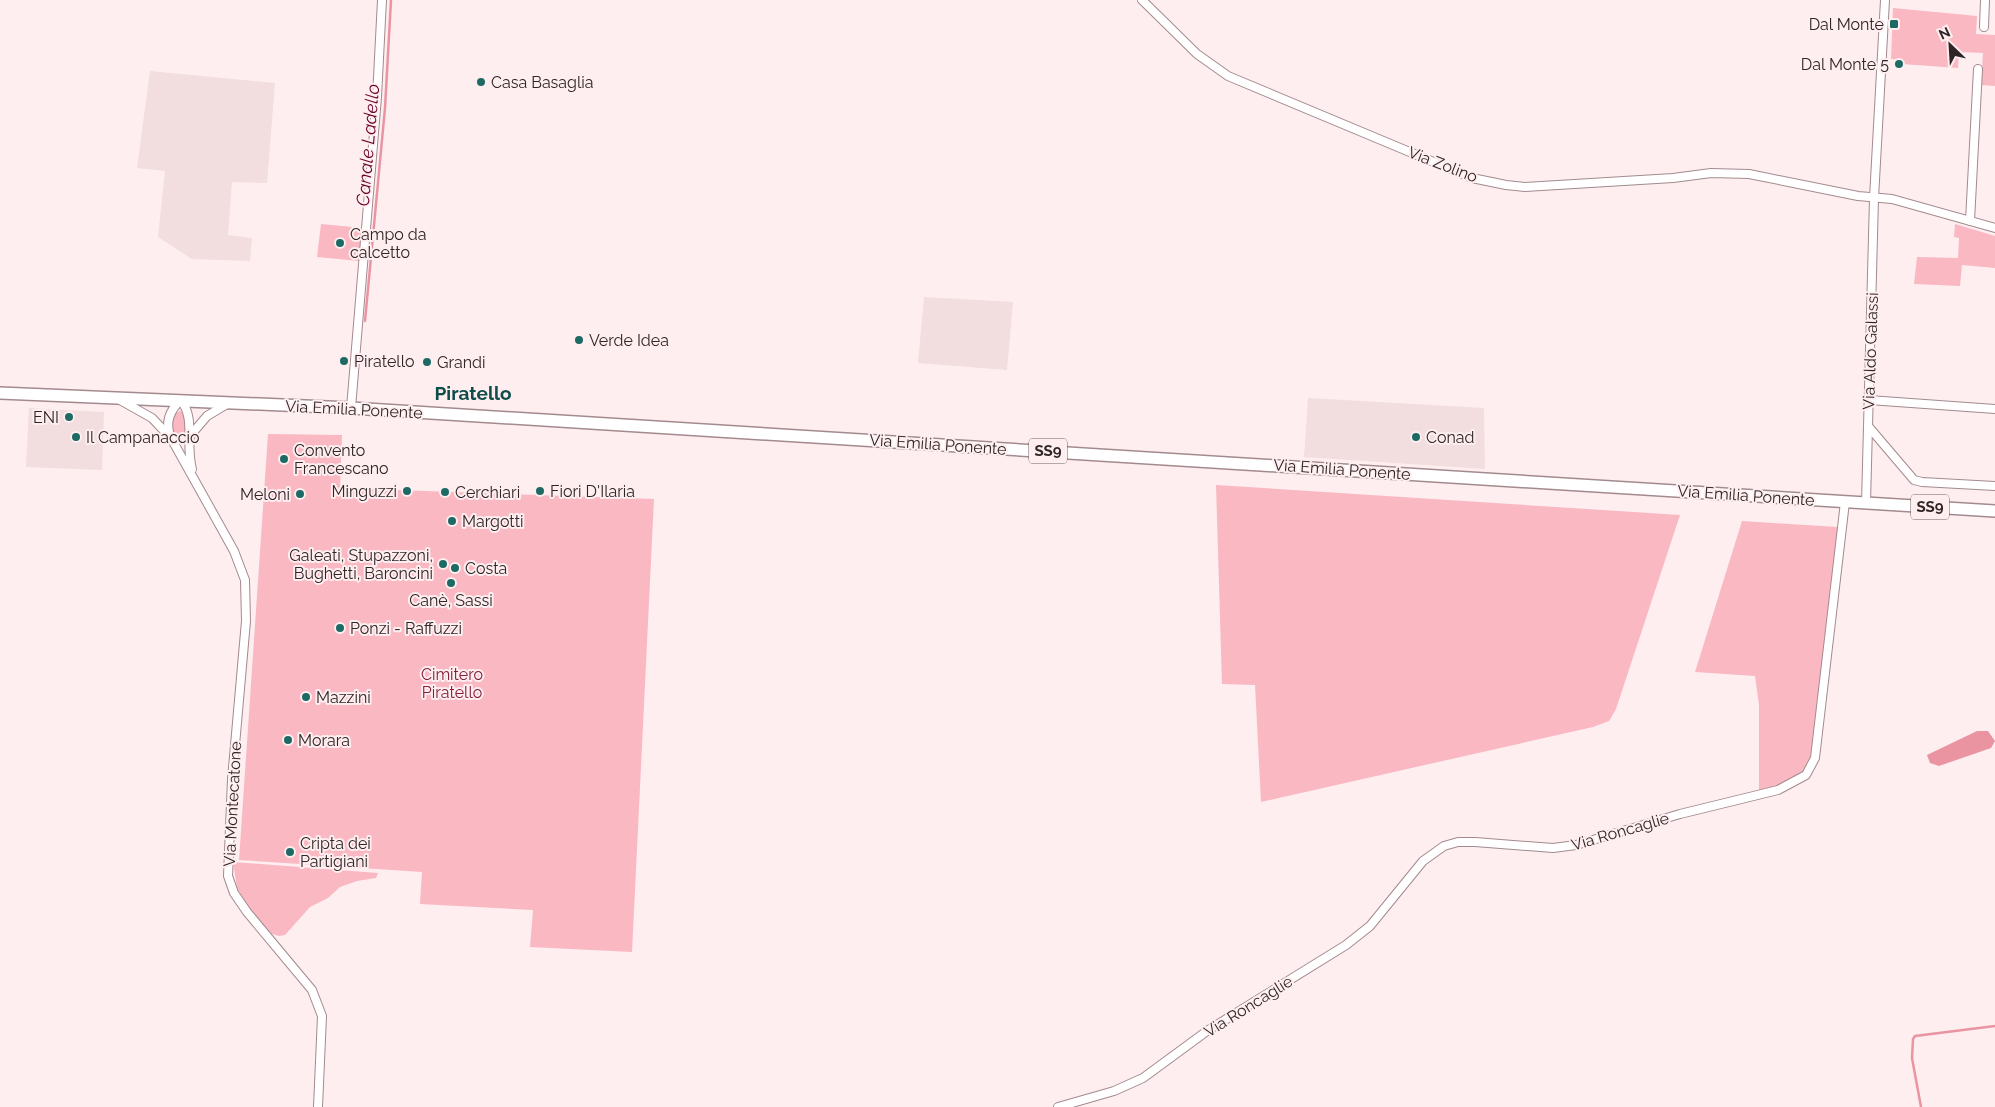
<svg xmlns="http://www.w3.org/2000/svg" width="1995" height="1107" viewBox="0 0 1995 1107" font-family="Raleway,sans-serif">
<rect width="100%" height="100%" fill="#feeef0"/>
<g fill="#f2dddf">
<path d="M150 71 275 83 267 183 232 182 228 235 252 238 250 261 192 259 158 237 165 171 137 168Z"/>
<path d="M924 297 1013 302 1007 370 918 363Z"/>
<path d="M1308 398 1484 408 1485 469 1304 457Z"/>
<path d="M29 408 104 412 102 470 26 467Z"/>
</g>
<g fill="#fab8c2">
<path d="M1893 8 1977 16 1976 34 1995 35V86L1981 85 1983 53 1959 52 1958 68 1902 64V60L1891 59Z"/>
<path d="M321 224 363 228 359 261 317 257Z"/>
<path d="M1955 224 1995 236V268L1962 265 1960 286 1914 284 1917 257 1958 258 1959 238 1954 237Z"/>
<path d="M182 410 187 422 184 436H172V421L176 413Z"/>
<path d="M268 434 342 435 340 488 654 499 632 952 530 947 533 910 420 904 422 872 239 860Z"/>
<path d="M1216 485 1680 515 1616 709 1609 721 1593 727 1261 802 1255 685 1222 684Z"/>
<path d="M1742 521 1838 527 1820 718 1806 774 1759 796V705L1755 676 1695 672Z"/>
<path d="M233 862 378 873 376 878 357 881 340 887 328 898 310 907 285 935 279 936 272 934 246 904 237 888Z"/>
</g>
<path fill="#ea94a2" d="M1977 731H1988L1995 741 1991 748 1939 766 1930 763 1927 755Z"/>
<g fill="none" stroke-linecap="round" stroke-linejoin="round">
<g stroke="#ea94a2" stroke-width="2.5">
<path d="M365 321 385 108 391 0"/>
<path d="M1921 1107 1912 1058 1913 1039 1915 1036 1995 1026"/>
</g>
<g stroke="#a38a8e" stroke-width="10">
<g id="minor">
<path d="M1142 0 1197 54 1228 76 1472 178 1506 185 1525 187 1673 178 1711 173 1749 174 1858 196 1892 199 1995 228"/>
<path d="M1984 27 1985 0"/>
<path d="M1970 221 1978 69"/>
<path d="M120 400 152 418 171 438 234 551 245 580 246 621 232 779 228 876 234 893 247 912 312 990 322 1016 318 1107"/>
<path d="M1869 400 1995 409"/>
<path d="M351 408 377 97 382 0"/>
<path d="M1868 426 1914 480 1922 482 1995 486"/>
<path d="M170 435C165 421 170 410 181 400 196 420 185 444 192 469"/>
<path d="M189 437 207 416 227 404"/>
<path d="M1866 503 1874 198 1885 0"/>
<path d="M1058 1107 1114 1091 1143 1078 1207 1031 1346 945 1370 926 1423 861 1444 846 1458 842H1475L1553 848 1576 845 1680 814 1778 790 1806 775 1815 758 1845 502"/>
</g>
</g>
<g stroke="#a38a8e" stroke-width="14">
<path id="primary" d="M0 393 351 408 1995 511"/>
</g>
<use href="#minor" stroke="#fff" stroke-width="8"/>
<use href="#primary" stroke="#fff" stroke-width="11"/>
</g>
<g fill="#1d6964" stroke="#feeef0" stroke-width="2">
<rect x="1889" y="19" width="10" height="10" rx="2.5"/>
<circle cx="1899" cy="64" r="5"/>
<circle cx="481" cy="82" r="5"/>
<circle cx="340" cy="243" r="5"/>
<circle cx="579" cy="340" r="5"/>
<circle cx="344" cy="361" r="5"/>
<circle cx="427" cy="362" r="5"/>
<circle cx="69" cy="417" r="5"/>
<circle cx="76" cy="437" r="5"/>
<circle cx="1416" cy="437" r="5"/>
<circle cx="284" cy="459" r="5"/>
<circle cx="407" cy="491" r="5"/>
<circle cx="540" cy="491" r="5"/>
<circle cx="445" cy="492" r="5"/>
<circle cx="300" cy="494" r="5"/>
<circle cx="452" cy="521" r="5"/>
<circle cx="443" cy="564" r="5"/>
<circle cx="455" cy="568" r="5"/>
<circle cx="451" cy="583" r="5"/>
<circle cx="340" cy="628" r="5"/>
<circle cx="306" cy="697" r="5"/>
<circle cx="288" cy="740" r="5"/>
<circle cx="290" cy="852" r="5"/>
</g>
<g text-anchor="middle" stroke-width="4" stroke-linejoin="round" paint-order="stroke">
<g fill="#feeef0" stroke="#6d6163" stroke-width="1">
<rect x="1029" y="438.5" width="38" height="25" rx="4"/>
<rect x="1911" y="494.5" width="38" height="25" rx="4"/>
</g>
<g font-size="15" font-weight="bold" fill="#2f2526">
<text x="1048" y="456">SS9</text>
<text x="1930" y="512">SS9</text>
</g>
<g font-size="16" fill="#2f2526" stroke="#feeef0" text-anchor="start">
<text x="1884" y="30" text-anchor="end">Dal Monte</text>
<text x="1889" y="70" text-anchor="end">Dal Monte 5</text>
<text x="491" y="88">Casa Basaglia</text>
<text x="350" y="240">Campo da<tspan x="350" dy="18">calcetto</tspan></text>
<text x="589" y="346">Verde Idea</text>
<text x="354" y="367">Piratello</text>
<text x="437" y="368">Grandi</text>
<text x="59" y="423" text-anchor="end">ENI</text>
<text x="86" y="443">Il Campanaccio</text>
<text x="1426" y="443">Conad</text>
<text x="294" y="456">Convento<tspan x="294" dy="18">Francescano</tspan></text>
<text x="397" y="497" text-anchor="end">Minguzzi</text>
<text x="550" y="497">Fiori D'Ilaria</text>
<text x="455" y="498">Cerchiari</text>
<text x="290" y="500" text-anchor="end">Meloni</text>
<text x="462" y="527">Margotti</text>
<text x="433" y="561" text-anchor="end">Galeati, Stupazzoni,<tspan x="433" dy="18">Bughetti, Baroncini</tspan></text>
<text x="465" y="574">Costa</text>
<text x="451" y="606" text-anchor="middle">Canè, Sassi</text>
<text x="350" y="634">Ponzi - Raffuzzi</text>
<text x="316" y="703">Mazzini</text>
<text x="298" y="746">Morara</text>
<text x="300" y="849">Cripta dei<tspan x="300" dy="18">Partigiani</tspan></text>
</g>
<g font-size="16" fill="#2f2526" stroke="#feeef0">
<text transform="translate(1443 164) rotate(21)" y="6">Via Zolino</text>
<text transform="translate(1870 351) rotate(-88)" y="6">Via Aldo Galassi</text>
<text transform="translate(354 409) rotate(3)" y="6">Via Emilia Ponente</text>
<text transform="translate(938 444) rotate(4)" y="6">Via Emilia Ponente</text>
<text transform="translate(1342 469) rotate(4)" y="6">Via Emilia Ponente</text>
<text transform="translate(1746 495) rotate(4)" y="6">Via Emilia Ponente</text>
<text transform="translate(232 804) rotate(-87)" y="6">Via Montecatone</text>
<text transform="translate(1620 831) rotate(-16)" y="6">Via Roncaglie</text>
<text transform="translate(1248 1006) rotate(-32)" y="6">Via Roncaglie</text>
</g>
<g font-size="16" fill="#831f3b" stroke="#feeef0">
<text x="452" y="680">Cimitero<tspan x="452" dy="18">Piratello</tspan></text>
</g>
<g font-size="18" font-style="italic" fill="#6a0028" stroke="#feeef0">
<text transform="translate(368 145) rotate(-85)" y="6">Canale Ladello</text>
</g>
<g font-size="19" font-weight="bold" fill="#0f4d49" stroke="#feeef0">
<text x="473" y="400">Piratello</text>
</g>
</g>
<g transform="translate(1950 45) rotate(335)" stroke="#feeef0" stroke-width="4" paint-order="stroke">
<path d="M0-4L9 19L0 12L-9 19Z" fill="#2f2526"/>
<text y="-8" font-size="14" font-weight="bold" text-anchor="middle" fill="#2f2526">N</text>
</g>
</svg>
